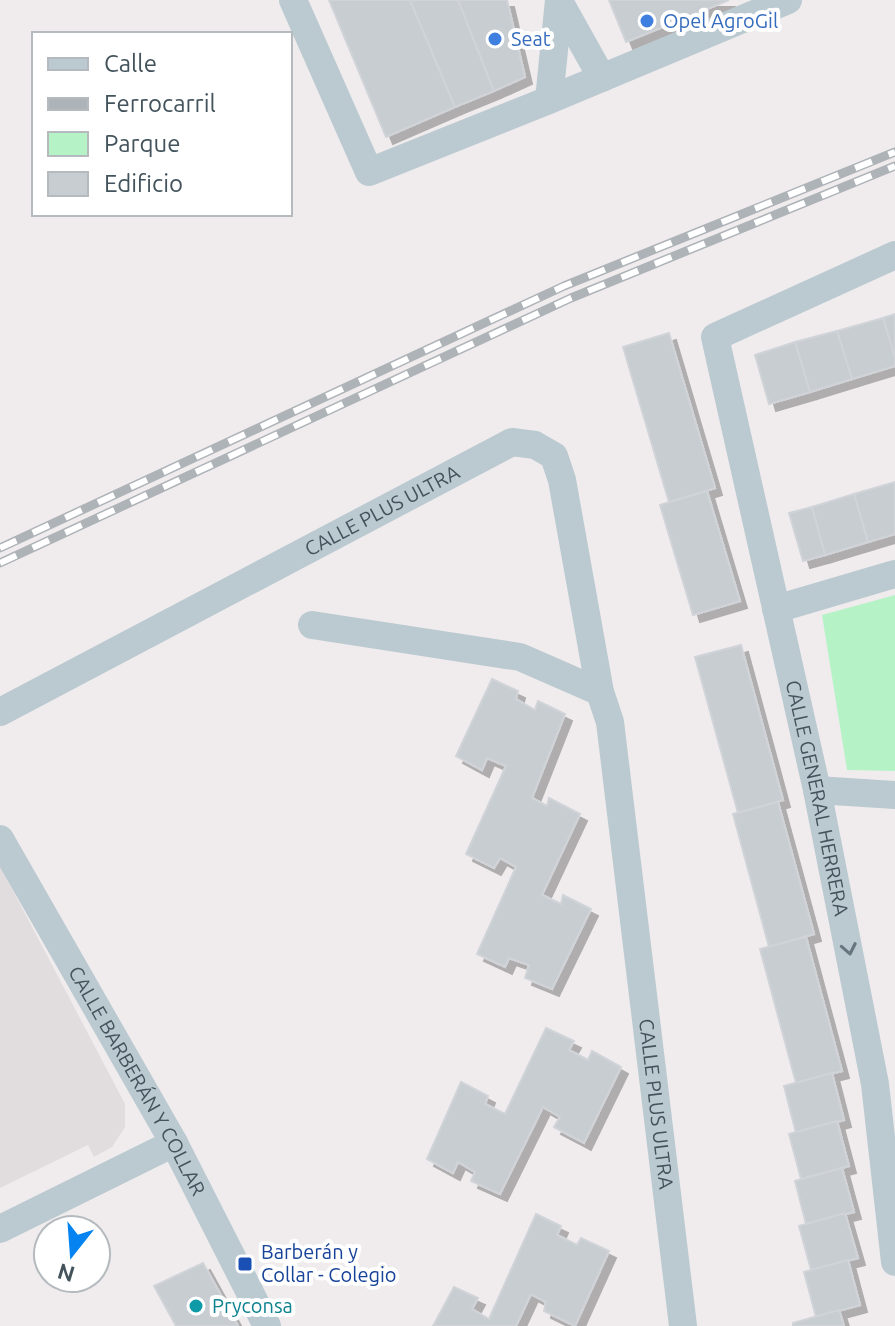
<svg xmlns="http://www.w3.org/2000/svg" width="895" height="1326" viewBox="0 0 895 1326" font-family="Ubuntu,sans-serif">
<defs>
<filter id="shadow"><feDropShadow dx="7" dy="7" stdDeviation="0" flood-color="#0004"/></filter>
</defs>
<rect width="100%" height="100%" fill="#f0eced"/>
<path fill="#e1dddf" d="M0 866 125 1104V1127L112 1147 94 1157 88 1145 0 1188Z"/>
<path fill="#b5f3c7" d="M895 595V771L847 770 822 615Z"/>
<g fill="#c8cdd2" stroke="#d0d4d9" stroke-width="2" filter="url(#shadow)">
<path d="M329 0H410L455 107 386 137Z"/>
<path d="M410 0H458L494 91 455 107Z"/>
<path d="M458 0H507L525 77 494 91Z"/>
<path d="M609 0H729L626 42Z"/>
<path d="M895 314V358L883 318Z"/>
<path d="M883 318 895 358V366L852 379 837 331Z"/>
<path d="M837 331 852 379 810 392 795 342Z"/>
<path d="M669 333 715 488 669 502 623 347Z"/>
<path d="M795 342 810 392 769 404 755 355Z"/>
<path d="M895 482V534L868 542 854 494Z"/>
<path d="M707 491 740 601 693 615 660 505Z"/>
<path d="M854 494 868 542 825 555 812 507Z"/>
<path d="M812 507 825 555 803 561 789 513Z"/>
<path d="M741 645 783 800 738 813 695 657Z"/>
<path d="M492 679 518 691 516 699 535 710 538 701 565 714 532 798 547 806 549 798 580 814 542 895 561 904 563 895 591 909 552 989 525 978 529 965 509 958 505 967 477 954 516 867 500 858 494 868 466 854 506 766 487 758 482 770 456 756Z"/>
<path d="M778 802 814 934 769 947 733 814Z"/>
<path d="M806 937 842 1071 796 1083 760 949Z"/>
<path d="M546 1028 574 1041 569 1050 588 1060 592 1051 621 1067 584 1143 554 1127 560 1117 543 1107 500 1194 471 1181 475 1172 458 1162 453 1173 427 1159 461 1082 488 1096 485 1104 505 1114Z"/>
<path d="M832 1073 844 1120 796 1133 784 1086Z"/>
<path d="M837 1121 849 1166 801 1179 789 1134Z"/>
<path d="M842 1168 854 1212 806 1224 795 1181Z"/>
<path d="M845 1213 858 1258 811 1270 799 1226Z"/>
<path d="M536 1214 561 1226 557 1235 577 1245 581 1238 609 1251 575 1326 544 1311 546 1302 531 1294 516 1326H433L454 1287 478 1298 472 1309 489 1319Z"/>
<path d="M848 1260 860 1305 816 1317 804 1272Z"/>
<path d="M203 1263 238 1326H176L154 1286Z"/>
<path d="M839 1310 844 1326H793V1323Z"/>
</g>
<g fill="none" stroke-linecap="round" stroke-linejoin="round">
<g stroke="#bbcad1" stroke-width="28">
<path d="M293 0 369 172 549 100 788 0"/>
<path d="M560 3 602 78"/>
<path d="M549 100 559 0"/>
<path id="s1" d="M895 255 715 337 817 790 875 1084 895 1262"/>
<path d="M776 609 895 574"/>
<path id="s2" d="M312 625 520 657 600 692 610 722 683 1326"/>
<path id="s3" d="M0 712 512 442 535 445 554 456 562 480 600 692"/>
<path d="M817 790 895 795"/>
<path id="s4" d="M0 839 174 1143 267 1326"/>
<path d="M0 1229 174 1143"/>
</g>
<g stroke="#aeb3b8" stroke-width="9">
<g id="rail">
<path d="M0 548 564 286 895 152"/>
<path d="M0 563 571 298 895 166"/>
</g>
</g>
<use href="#rail" stroke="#fff" stroke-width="6" stroke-dasharray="18" stroke-linecap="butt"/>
</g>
<defs><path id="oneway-chevron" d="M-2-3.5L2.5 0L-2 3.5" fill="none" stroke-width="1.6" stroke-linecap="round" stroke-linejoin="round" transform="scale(2)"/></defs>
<use stroke="#67777f" href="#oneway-chevron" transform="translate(849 949) rotate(79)"/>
<g fill="#3f7fe0" stroke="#fff" stroke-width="3">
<circle cx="647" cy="21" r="8"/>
<circle cx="495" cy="39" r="8"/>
</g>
<rect fill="#1a4fb4" stroke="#fff" stroke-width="3" x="237" y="1256" width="16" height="16" rx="4"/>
<circle fill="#0f9aa8" stroke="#fff" stroke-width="3" cx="196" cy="1306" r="8"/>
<g text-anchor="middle" stroke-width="8" stroke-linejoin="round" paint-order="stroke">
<g font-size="20" fill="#366cbe" stroke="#fff" text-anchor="start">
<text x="663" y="28">Opel AgroGil</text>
<text x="511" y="46">Seat</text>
</g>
<g font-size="20" fill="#43535c" stroke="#fff">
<text dy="7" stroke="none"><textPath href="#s3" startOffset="432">CALLE PLUS ULTRA</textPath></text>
<text dy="7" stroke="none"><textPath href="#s1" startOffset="670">CALLE GENERAL HERRERA</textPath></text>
<text dy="7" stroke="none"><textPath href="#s4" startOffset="278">CALLE BARBERÁN Y COLLAR</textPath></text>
<text dy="7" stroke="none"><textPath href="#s2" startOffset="714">CALLE PLUS ULTRA</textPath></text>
</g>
<g font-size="20" fill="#164399" stroke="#fff" text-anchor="start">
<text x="261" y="1259">Barberán y<tspan x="261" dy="23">Collar - Colegio</tspan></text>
</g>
<g font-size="20" fill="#0d838f" stroke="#fff" text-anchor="start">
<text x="212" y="1313">Pryconsa</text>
</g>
</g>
<rect x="32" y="32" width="260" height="184" fill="#ffffff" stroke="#b4babe" stroke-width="2"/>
<rect x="48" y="58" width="40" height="12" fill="#bbcad1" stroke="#b4babe" stroke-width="2"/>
<text x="104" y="72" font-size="24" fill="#43535c">Calle</text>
<rect x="48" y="98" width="40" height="12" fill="#aeb3b8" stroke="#b4babe" stroke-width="2"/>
<text x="104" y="112" font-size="24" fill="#43535c">Ferrocarril</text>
<rect x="48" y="132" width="40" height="24" fill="#b5f3c7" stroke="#b4babe" stroke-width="2"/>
<text x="104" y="152" font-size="24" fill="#43535c">Parque</text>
<rect x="48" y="172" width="40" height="24" fill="#c8cdd2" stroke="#b4babe" stroke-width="2"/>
<text x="104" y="192" font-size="24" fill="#43535c">Edificio</text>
<g transform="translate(72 1254) rotate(197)"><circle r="38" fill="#ffffff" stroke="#b4babe" stroke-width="2"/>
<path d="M0-6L14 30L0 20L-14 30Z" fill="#0584f1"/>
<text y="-12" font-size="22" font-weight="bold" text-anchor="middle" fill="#43535c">N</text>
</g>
</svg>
